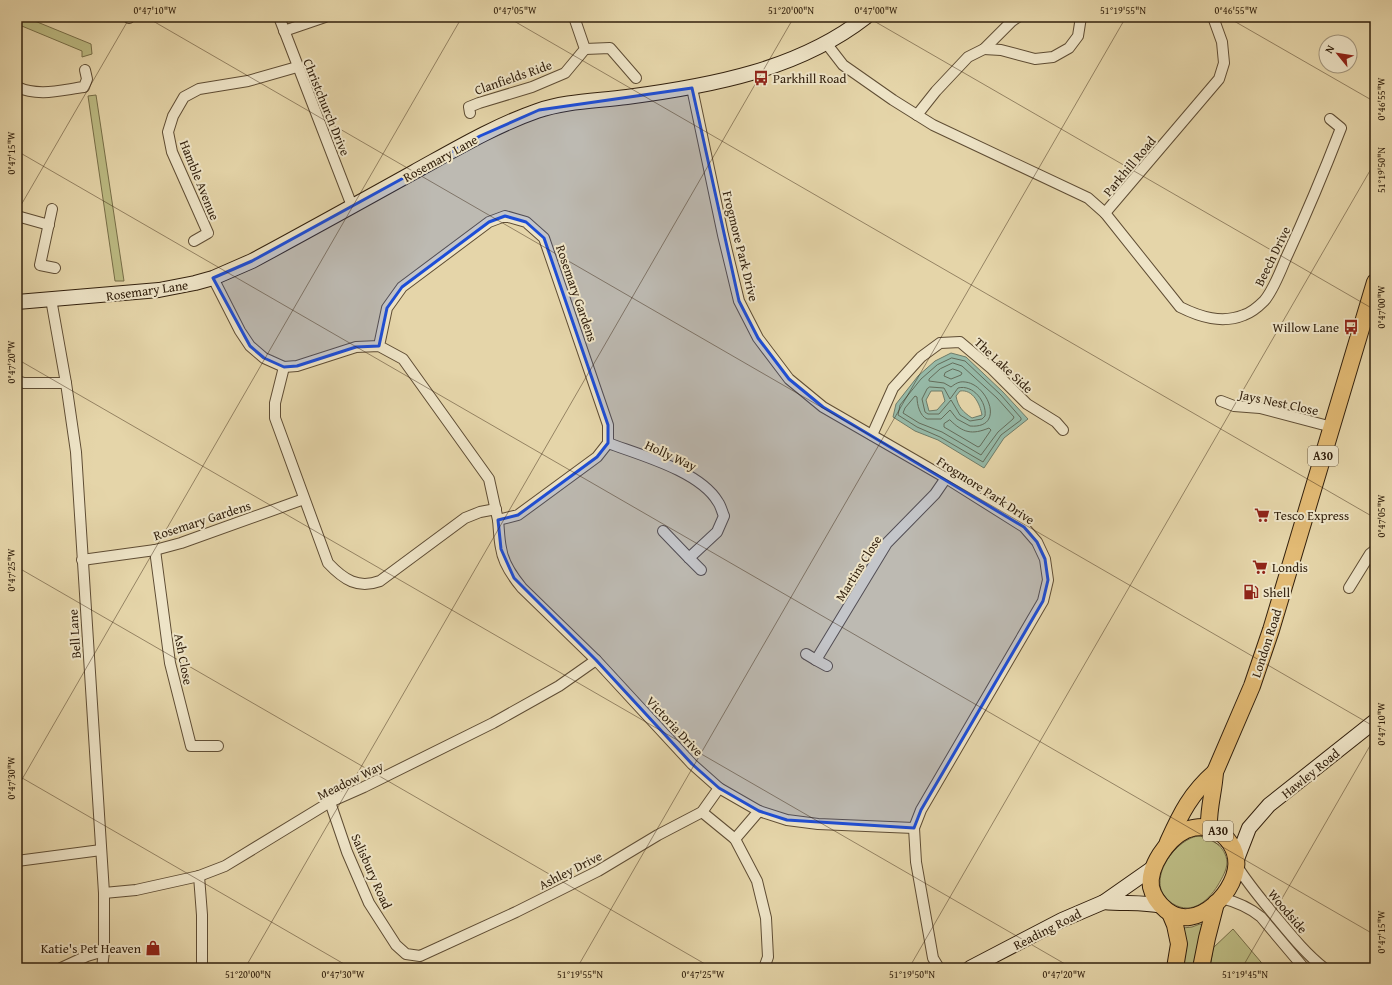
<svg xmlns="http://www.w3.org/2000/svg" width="1392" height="985" viewBox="0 0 1392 985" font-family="'Gentium Book Plus',serif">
<rect width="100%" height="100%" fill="#e5d5a9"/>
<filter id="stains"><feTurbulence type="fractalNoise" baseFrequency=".005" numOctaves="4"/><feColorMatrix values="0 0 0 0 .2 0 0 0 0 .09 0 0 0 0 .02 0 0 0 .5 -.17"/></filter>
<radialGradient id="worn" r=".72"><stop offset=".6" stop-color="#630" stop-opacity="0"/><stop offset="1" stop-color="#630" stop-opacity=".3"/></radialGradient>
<g fill="#bcbb83" stroke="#776e48">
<path d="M17 17H25L91 44 92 54 82 57V51L17 24Z"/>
<path d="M96 95 124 281H115L88 96Z"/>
<path d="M1198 836C1211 837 1226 847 1227 862 1227 870 1222 878 1218 885 1207 903 1189 917 1169 901 1145 882 1174 840 1198 836Z"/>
<path d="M1200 924 1202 925 1194 968H1180L1183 928 1192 927Z"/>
<path d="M1233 929 1266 968H1210L1213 948Z"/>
</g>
<path fill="#96b9a7" stroke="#6e7c69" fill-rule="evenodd" d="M951 353 966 357 1003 392 1028 419 1004 438 984 468 938 440 915 431 893 417 896 404 918 376 935 361ZM931 391H942L945 401 937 410 929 411 926 400ZM960 391C973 389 980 404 982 415L972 418C963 412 958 407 956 396Z"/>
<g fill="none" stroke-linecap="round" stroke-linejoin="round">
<g stroke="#646c5a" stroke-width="1">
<path d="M952 358 965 361 1001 395 1021 418V420L1001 435 983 462 940 437 917 427 898 415 900 405 921 379 937 365Z"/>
<path d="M953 363 962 366 997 398 1014 417 1013 419 998 432 981 455 942 432 919 423 903 413 905 408 915 396 917 397C917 405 920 416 927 419H941L950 410 957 419 970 426C1006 429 988 384 965 382 959 381 955 384 951 387L944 383 929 381V379L940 369Z"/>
<path d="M953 369 959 371 962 373 961 375 951 379 944 376 945 373Z"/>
<path d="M930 387 944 388 950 399 958 388C973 384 987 402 985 416L982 419 970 421 960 415 951 400 939 414H928L925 412 922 399 927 389Z"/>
<path d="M950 420C963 433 972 435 989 428L991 430 980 446 978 447 944 427V424Z"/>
</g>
<g stroke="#5f4d34" stroke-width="12">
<g id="street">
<path d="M129 17V18"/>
<path d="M279 17 352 206"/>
<path d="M284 31 325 17"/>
<path d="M826 43 843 65 893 100 933 125 1088 198 1105 213 1219 79 1224 63 1222 42 1213 17"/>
<path d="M585 49 610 48 636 78"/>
<path d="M984 49 1001 50 1035 59 1053 57 1069 48 1078 36 1081 17"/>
<path d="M17 87C39 97 61 90 84 87L87 79 85 70"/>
<path d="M692 88 723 235 739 301 758 338 789 379 823 407 946 478 1024 527 1037 542 1045 559 1048 580 1043 601 921 810 914 828 916 862 933 958 939 968"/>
<path d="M470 113 469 107 479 103 532 87 565 73 585 49 574 17"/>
<path d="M917 115 936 91 968 57 984 49 1012 21 1018 17"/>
<path d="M52 209 40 265 55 268"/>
<path d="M1105 213 1180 307C1200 317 1222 324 1244 315 1250 313 1259 306 1264 301 1273 291 1281 270 1286 258 1306 215 1324 172 1341 128L1330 119"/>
<path d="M17 216 49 225"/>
<path d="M194 241 208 233 172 152 168 132 173 116 184 97 199 89 248 81 297 67"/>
<path d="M213 278 240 331 250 346 264 358 284 367 297 366 356 347 379 346 403 359 489 479 498 520 518 515 597 457 608 443V425L544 238 526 222 505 216 489 222 402 287 387 308 379 346"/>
<path d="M51 299 66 383 76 452 104 893V951L102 968"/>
<path d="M284 367 275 403V418L328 563C344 580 358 589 380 581L465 518 480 512 496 509"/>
<path d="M17 381 24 383H66"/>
<path d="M1221 401 1234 406 1260 408 1332 427"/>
<path d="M872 435 893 388 921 357 940 343 960 342 992 369 1027 404 1056 422 1063 430"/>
<path d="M608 443C640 455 700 471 718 502 721 506 722 512 724 516L717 532 689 558 663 531"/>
<path d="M498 520C499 529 499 539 501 548 503 563 512 576 522 588L596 660 692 764 719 788 759 811 787 820 818 824 914 828"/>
<path d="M155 550 170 663 191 746H218"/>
<path d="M689 558 701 570"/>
<path d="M82 560 155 550 181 543 304 499"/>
<path d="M1349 588 1370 554 1375 550"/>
<path d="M806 654 816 660"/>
<path d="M827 666 816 660 887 543 935 494 946 478"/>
<path d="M330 802 347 852 369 903 396 945 406 954 420 956 516 912 598 871 658 835 702 812 719 788"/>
<path d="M702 812 735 839 757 881 766 918 768 957 764 968"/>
<path d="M735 839 759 811"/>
<path d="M17 861 101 850"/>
<path d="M1237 866C1248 884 1261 899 1275 916 1290 934 1305 953 1324 968"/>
<path d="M199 876 202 915V968"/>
<path d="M104 893 136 890 199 876 225 866 330 802 364 787 493 723 559 686 596 660"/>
<path d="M1221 898C1237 902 1249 907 1261 917L1304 968"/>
<path d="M61 968 87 956 104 951"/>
</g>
</g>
<g stroke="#32200d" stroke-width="16">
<g id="secondary">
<path d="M17 302 159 290 195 283 213 278 252 261C306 232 360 202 414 172 454 150 494 126 537 111 565 101 597 101 627 97 710 86 798 70 866 17"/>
<path d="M1237 859 1249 828 1269 805 1375 721"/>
<path d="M1104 902C1124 904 1143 902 1162 906"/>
<path d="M970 968 1062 920 1104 902 1154 867"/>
</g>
</g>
<g stroke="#32200d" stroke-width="18">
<g id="primary">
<path d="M1203 827C1213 829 1221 832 1227 839 1232 845 1235 851 1236 858 1241 889 1196 935 1166 910 1159 904 1153 896 1151 887 1148 867 1167 839 1186 830 1191 828 1197 827 1203 827Z"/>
<path d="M1209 828C1208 809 1214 791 1215 772L1252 686 1271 630 1375 282"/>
<path d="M1168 842C1181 813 1191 793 1215 772"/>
<path d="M1170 913 1175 925 1179 944 1175 968"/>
<path d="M1201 968 1207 938 1216 903"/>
</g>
</g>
<use href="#street" stroke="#eee4c7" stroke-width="10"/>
<use href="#secondary" stroke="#eee4c7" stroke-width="14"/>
<use href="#primary" stroke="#e2ba74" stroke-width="16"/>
</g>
<path fill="#1d4ed8" fill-opacity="0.2" stroke="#1d4ed8" stroke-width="3" stroke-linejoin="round" d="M692 88 739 301 758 338 789 379 823 407 1024 527 1037 542 1045 559 1048 580 1043 601 921 810 914 828 787 820 759 811 719 788 692 764 596 660 514 578 501 549 498 520 518 515 597 457 608 443V425L544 238 526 222 505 216 489 222 402 287 387 308 379 346 356 347 297 366 284 367 264 358 250 346 213 278 252 261 480 136 539 110Z"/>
<path fill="none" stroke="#32200d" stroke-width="1" stroke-opacity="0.45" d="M146 17 1375 727M507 17 1375 518M867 17 1375 310M1227 17 1375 102M17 151 1375 935M17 212 130 17M17 359 1072 968M17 567 712 968M17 775 351 968M17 788 462 17M245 968 794 17M577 968 1126 17M909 968 1375 162M1242 968 1375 737"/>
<defs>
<g id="bus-bare" transform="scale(1.2)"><path d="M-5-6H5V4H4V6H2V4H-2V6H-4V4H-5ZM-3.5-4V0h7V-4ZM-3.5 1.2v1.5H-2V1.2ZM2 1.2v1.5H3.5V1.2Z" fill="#8f2418" stroke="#eee4c7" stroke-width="2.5" paint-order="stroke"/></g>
<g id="supermarket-bare" transform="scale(1.2)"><path d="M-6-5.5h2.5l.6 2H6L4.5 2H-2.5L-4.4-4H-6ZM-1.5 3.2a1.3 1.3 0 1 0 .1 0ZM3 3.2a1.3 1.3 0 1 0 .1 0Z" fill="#8f2418" stroke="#eee4c7" stroke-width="2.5" paint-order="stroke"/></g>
<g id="fuel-bare" transform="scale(1.2)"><path d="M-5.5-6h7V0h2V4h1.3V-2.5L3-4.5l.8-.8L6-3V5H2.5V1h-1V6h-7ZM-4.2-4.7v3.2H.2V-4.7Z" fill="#8f2418" stroke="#eee4c7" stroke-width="2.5" paint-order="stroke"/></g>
<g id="shop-bare" transform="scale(1.2)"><path d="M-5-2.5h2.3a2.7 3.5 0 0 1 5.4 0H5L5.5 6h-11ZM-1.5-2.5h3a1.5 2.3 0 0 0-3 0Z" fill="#8f2418" stroke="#eee4c7" stroke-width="2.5" paint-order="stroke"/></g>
</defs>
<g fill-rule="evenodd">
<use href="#bus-bare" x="761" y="78"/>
<use href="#bus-bare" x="1351" y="327"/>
<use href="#supermarket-bare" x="1262" y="515"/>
<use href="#supermarket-bare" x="1260" y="567"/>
<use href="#fuel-bare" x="1251" y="592"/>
<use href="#shop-bare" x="153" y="948"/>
</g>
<g text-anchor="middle" stroke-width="4" stroke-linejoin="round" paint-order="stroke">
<g fill="#eee4c7" stroke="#6a5b45" stroke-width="1">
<rect x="1308" y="446" width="30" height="20" rx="3"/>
<rect x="1203" y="821" width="30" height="20" rx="3"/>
</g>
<g font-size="12" font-weight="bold" fill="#32200d">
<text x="1323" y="460">A30</text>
<text x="1218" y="835">A30</text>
</g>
<g font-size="13" fill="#32200d" stroke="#eee4c7">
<text transform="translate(513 77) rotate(-19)" y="5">Clanfields Ride</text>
<text transform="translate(327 107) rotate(68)" y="5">Christchurch Drive</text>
<text transform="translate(440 158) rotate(-29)" y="5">Rosemary Lane</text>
<text transform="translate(1129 166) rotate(-50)" y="5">Parkhill Road</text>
<text transform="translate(200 180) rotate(68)" y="5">Hamble Avenue</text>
<text transform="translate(741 246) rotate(76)" y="5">Frogmore Park Drive</text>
<text transform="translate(1272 256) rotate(-64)" y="5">Beech Drive</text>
<text transform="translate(147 290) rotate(-8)" y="5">Rosemary Lane</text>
<text transform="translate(577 293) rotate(71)" y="5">Rosemary Gardens</text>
<text transform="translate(1004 365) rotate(43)" y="5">The Lake Side</text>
<text transform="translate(1279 402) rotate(12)" y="5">Jays Nest Close</text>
<text transform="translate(671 455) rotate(25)" y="5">Holly Way</text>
<text transform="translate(986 490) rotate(33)" y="5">Frogmore Park Drive</text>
<text transform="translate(202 520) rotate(-18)" y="5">Rosemary Gardens</text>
<text transform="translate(858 568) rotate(-58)" y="5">Martins Close</text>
<text transform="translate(74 634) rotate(-94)" y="5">Bell Lane</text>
<text transform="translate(1266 643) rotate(-72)" y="5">London Road</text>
<text transform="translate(184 659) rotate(79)" y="5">Ash Close</text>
<text transform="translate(675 726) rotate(47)" y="5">Victoria Drive</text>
<text transform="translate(1310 773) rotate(-39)" y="5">Hawley Road</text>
<text transform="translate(350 780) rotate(-26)" y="5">Meadow Way</text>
<text transform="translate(570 870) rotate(-27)" y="5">Ashley Drive</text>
<text transform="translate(372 871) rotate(66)" y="5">Salisbury Road</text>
<text transform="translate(1288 911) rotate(50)" y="5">Woodside</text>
<text transform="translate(1047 929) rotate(-27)" y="5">Reading Road</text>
</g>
<g font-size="13" fill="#32200d" stroke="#eee4c7" text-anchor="start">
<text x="773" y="83">Parkhill Road</text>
<text x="1339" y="332" text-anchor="end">Willow Lane</text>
<text x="1274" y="520">Tesco Express</text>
<text x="1272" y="572">Londis</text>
<text x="1263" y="597">Shell</text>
<text x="141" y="953" text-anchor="end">Katie's Pet Heaven</text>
</g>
</g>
<rect width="1392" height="985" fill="none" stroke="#e5d5a9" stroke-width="44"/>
<g transform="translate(1338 54) rotate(300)"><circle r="19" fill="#eee4c7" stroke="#a3967d"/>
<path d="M0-3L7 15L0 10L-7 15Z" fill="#8f2418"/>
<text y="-6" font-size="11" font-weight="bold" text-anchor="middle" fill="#32200d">N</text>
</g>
<rect x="22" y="22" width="1348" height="941" fill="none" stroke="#32200d" stroke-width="1.5"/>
<g font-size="10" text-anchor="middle" fill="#32200d">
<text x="155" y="14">0°47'10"W</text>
<text x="515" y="14">0°47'05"W</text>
<text x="791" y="14">51°20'00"N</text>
<text x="876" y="14">0°47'00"W</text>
<text x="1123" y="14">51°19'55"N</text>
<text x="1236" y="14">0°46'55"W</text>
<text transform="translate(1381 99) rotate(-90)" y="4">0°46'55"W</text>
<text transform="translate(11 153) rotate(-90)" y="4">0°47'15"W</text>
<text transform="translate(1381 170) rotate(-90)" y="4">51°19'50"N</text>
<text transform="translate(1381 307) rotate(-90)" y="4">0°47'00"W</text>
<text transform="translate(11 362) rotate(-90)" y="4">0°47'20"W</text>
<text transform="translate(1381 516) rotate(-90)" y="4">0°47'05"W</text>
<text transform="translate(11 570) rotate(-90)" y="4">0°47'25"W</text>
<text transform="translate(1381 724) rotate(-90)" y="4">0°47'10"W</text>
<text transform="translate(11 778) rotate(-90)" y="4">0°47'30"W</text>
<text transform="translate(1381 932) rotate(-90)" y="4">0°47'15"W</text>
<text x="248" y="978">51°20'00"N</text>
<text x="343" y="978">0°47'30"W</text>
<text x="580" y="978">51°19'55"N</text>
<text x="703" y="978">0°47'25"W</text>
<text x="912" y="978">51°19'50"N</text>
<text x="1064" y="978">0°47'20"W</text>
<text x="1245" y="978">51°19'45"N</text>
</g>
<rect width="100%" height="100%" filter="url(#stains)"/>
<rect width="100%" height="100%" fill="url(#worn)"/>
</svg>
